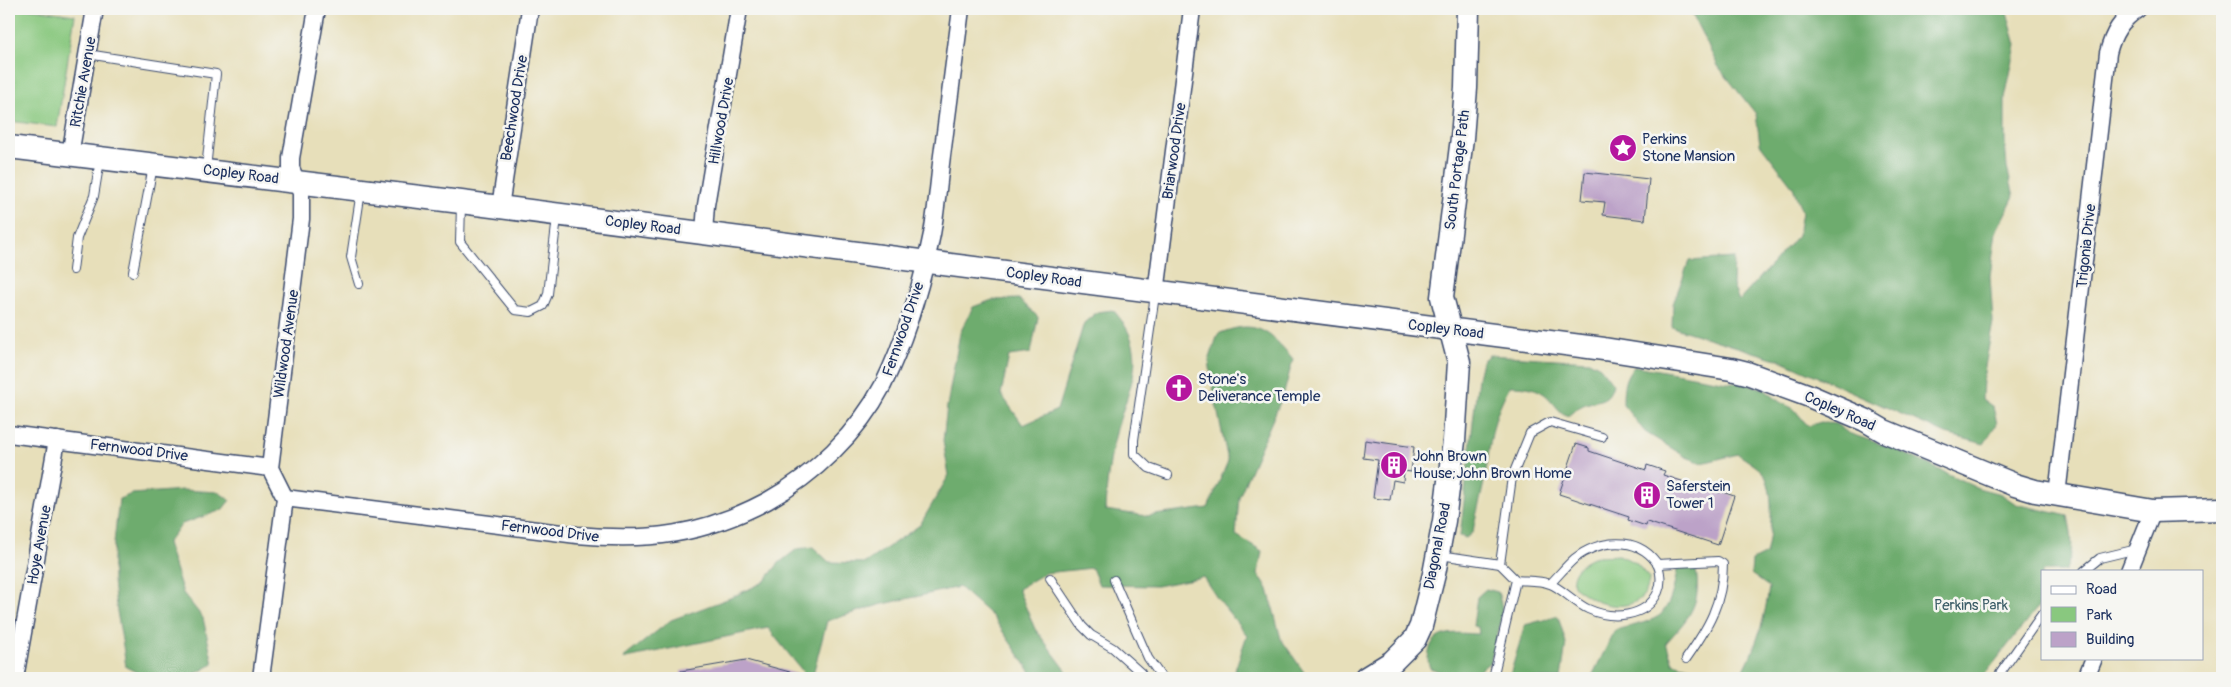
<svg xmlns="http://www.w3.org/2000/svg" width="2231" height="687" viewBox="0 0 2231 687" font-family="Pangolin,sans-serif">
<rect width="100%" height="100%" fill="#f6f6f2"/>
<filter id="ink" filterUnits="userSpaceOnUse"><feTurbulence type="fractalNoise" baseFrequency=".02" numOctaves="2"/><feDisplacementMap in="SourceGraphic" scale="10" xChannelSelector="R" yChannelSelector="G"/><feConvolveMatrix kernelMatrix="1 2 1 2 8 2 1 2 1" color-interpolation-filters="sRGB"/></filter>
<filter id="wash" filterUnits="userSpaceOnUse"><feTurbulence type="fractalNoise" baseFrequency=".0096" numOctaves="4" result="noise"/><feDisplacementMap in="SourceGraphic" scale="20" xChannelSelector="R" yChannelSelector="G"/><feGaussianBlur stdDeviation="1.12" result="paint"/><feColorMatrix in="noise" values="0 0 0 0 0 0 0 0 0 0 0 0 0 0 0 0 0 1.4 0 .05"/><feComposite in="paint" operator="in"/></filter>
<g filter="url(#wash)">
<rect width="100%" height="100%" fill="#e7dfba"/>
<g fill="#89c87f" stroke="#527c6e">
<path d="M9 9H33L75 15 57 127 9 121Z"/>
<path d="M1619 555 1636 563 1649 578C1648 607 1618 610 1596 601 1588 597 1580 591 1573 586 1570 572 1584 558 1598 556 1605 555 1612 556 1619 555Z"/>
</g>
<g fill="#6eac6e" stroke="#446e66">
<path d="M1687 9H2006L2016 45 2005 98V141L2007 168 2014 196 1996 232 1990 276 1993 322 1983 378 1982 399 1993 407 1997 424 1984 444 1946 434 1783 361 1672 327 1673 304 1689 261 1734 258 1733 285 1739 301 1798 235 1802 212 1793 187 1760 144 1756 114 1718 66 1691 12Z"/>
<path d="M1019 299 1038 317 1031 353 1009 356 1001 394 1023 425 1057 410 1084 323 1097 312 1113 310C1153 354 1128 386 1116 433 1110 456 1106 487 1105 510L1147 516 1208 508 1228 461 1215 399 1209 361 1218 334C1256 318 1269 331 1293 359L1284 393 1239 497 1236 535 1262 551 1258 574 1268 589 1281 639 1308 678H1238L1235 670 1247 635 1217 598 1203 577 1157 586 1099 585 1092 568 1045 573 1018 589 1035 629 1072 678H1035L992 616 959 587 879 605 827 621 812 678H808L768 628 622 659 671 620 730 598 764 582 779 563 797 549 813 547 829 562 865 563 920 525 949 475 943 441 947 406 960 333 973 307 992 300Z"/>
<path d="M1489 355 1589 361 1600 367 1613 384C1609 400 1603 399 1589 403 1581 405 1575 410 1568 416 1560 413 1559 409 1553 403 1542 388 1528 386 1510 386 1489 421 1491 449 1483 487 1480 502 1475 517 1473 532L1466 538 1460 536 1478 378 1482 361Z"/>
<path d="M1635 366 1727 382 1745 383 1764 389 1780 402 1794 409 1808 426 1821 422 1836 424 1848 433 1895 449 1978 488 2001 494 2016 504 2068 516C2072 536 2075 552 2065 571H2042V602L1982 678H1591L1615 630C1626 627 1655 622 1662 613 1673 601 1675 580 1678 565L1688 564 1696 570C1702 606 1688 618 1666 643L1673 663 1704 671 1744 670C1758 642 1765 618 1769 587L1751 574 1752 561 1766 554C1771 534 1775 495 1765 476 1761 468 1746 460 1738 454L1702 463 1686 457 1645 432 1623 405C1623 391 1623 376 1635 366Z"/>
<path d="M182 490 218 492 230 500 222 510 182 524 167 543 183 593 203 618 213 664 191 676 179 678H148L126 667C123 641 117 616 114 591 110 561 116 528 119 499L132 494Z"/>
<path d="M1486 589 1498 592 1502 608 1500 626 1490 662 1479 671 1477 678H1440L1441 672 1430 668C1427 660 1428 656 1430 648 1436 628 1464 634 1479 634L1478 627 1473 626 1477 597Z"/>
<path d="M1558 616 1566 643 1561 678H1509L1525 625Z"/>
</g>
<g id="blocks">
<g fill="#bca2c8">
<path d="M1585 172 1649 179 1645 220 1603 215 1605 202 1582 200Z"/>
<path d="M1365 440 1414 447 1411 472 1404 471 1403 482 1393 480 1390 500 1373 498 1378 460 1363 458Z"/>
<path d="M1576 444 1589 448V451L1646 470 1647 465 1665 471 1663 475 1719 493 1720 491 1734 496 1718 545 1647 522 1646 526 1628 520 1629 517 1559 494Z"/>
<path d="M746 660 797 674V678H681V671Z"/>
</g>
</g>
</g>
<g filter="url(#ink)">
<use href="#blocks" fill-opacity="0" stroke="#3a496c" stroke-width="1"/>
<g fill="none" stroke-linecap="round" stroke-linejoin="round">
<g stroke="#3a496c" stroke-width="10">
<g id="lane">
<path d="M87 54 216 74 206 169"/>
<path d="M461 204 460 242 515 310 531 312 543 306 548 294 557 217"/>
<path d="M73 270 77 238 94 196 100 160"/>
<path d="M133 272 153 166"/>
<path d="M359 284 351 257 361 191"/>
<path d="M1155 295 1134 440V454L1149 468 1168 475"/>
<path d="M1440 555 1500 564"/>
<path d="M1657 564 1718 561 1723 564C1723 603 1708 628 1686 659"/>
<path d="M2084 571 2100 558 2137 549"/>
<path d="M1050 578 1082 626 1091 635 1113 648 1141 673 1143 678"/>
<path d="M1114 580 1148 658 1162 678"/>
<path d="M1516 580C1526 581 1540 580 1550 584 1560 587 1576 604 1588 609 1612 620 1646 618 1658 592 1662 583 1661 570 1656 562 1636 535 1598 540 1574 559 1566 566 1558 576 1550 584"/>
<path d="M1493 678 1516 580 1500 564 1512 477 1530 433 1550 422 1602 437"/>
<path d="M1997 678 2042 614"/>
</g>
</g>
<g stroke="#3a496c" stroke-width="19">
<g id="street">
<path d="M70 155 95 9"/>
<path d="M500 207 530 9"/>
<path d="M704 233 706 205 739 9"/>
<path d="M1156 293 1192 9"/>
<path d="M9 434 270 468"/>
<path d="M2057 495 2108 53C2113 33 2121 20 2138 9"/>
<path d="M285 498 577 535C648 542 703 535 767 501 814 475 858 433 883 385 905 340 922 283 932 234 937 206 939 176 943 148 949 101 955 55 961 9"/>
<path d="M2129 571 2153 511"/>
<path d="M15 678 57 440"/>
<path d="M261 678 285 498 270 468 301 219V193L291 168V158L317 9"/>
<path d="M2086 678 2094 658"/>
</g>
</g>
<g stroke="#3a496c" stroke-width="25">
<g id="secondary">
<path d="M9 147 461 202 1604 349 1731 369 1747 373 1807 395 1865 420 1884 431 2015 485 2035 491 2153 511 2222 509"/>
<path d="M1366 678 1392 662 1415 639 1421 626 1434 574 1444 521 1454 441 1459 362 1442 297 1462 138 1466 88 1468 9"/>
</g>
</g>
<use href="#lane" stroke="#fff" stroke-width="8"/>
<use href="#street" stroke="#fff" stroke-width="16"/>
<use href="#secondary" stroke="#fff" stroke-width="22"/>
</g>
</g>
<defs>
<g id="sight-disc" transform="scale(1.4375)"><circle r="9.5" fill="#b5179e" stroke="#f6f6f2"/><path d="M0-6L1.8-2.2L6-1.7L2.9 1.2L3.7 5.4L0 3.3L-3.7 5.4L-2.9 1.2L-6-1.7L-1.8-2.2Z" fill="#fff"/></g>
<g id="church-disc" transform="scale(1.4375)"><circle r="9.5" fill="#b5179e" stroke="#f6f6f2"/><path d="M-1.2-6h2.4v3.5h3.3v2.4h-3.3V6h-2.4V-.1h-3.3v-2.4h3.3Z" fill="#fff"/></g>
<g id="building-disc" transform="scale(1.4375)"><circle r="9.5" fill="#b5179e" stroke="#f6f6f2"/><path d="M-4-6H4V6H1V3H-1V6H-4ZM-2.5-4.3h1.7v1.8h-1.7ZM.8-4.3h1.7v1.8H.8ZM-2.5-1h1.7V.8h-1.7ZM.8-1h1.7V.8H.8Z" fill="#fff"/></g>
</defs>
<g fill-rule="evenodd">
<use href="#sight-disc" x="1623" y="148"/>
<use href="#church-disc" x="1179" y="388"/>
<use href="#building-disc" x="1394" y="465"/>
<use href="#building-disc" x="1647" y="495"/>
</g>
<g text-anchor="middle" stroke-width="5" stroke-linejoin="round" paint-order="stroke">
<g font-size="15" fill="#1b2f5e" stroke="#f6f6f2">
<text transform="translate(83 82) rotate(-80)" y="5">Ritchie Avenue</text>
<text transform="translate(514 108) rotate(-81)" y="5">Beechwood Drive</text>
<text transform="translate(721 121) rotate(-80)" y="5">Hillwood Drive</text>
<text transform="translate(1174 151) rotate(-82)" y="5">Briarwood Drive</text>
<text transform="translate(1457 170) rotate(-83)" y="5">South Portage Path</text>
<text transform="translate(241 174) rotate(7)" y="5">Copley Road</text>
<text transform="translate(643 225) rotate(7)" y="5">Copley Road</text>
<text transform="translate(2086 246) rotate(-84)" y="5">Trigonia Drive</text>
<text transform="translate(1044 277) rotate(8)" y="5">Copley Road</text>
<text transform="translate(903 329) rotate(-71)" y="5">Fernwood Drive</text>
<text transform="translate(1446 329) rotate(7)" y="5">Copley Road</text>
<text transform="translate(286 344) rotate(-82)" y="5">Wildwood Avenue</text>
<text transform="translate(1840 411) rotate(24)" y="5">Copley Road</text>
<text transform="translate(139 450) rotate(7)" y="5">Fernwood Drive</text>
<text transform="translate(550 531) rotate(7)" y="5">Fernwood Drive</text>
<text transform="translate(39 545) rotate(-80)" y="5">Hoye Avenue</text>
<text transform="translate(1437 546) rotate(-79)" y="5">Diagonal Road</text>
</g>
<g font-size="15" fill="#1b2f5e" stroke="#f6f6f2" text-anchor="start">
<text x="1642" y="144">Perkins<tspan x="1642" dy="17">Stone Mansion</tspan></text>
<text x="1198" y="384">Stone's<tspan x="1198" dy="17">Deliverance Temple</tspan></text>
<text x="1413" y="461">John Brown<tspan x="1413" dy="17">House;John Brown Home</tspan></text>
<text x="1666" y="491">Saferstein<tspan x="1666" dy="17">Tower 1</tspan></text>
</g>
<g font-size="15" fill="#3c5d68" stroke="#f6f6f2">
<text x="1971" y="610">Perkins Park</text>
</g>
</g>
<rect width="2231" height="687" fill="none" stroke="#f6f6f2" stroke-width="30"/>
<rect x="2041" y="570" width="162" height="90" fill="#f6f6f2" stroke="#9ea6b7"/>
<rect x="2051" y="586" width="25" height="8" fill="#ffffff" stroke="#9ea6b7"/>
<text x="2086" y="594" font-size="15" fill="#1b2f5e">Road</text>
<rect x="2051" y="607" width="25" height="15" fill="#89c87f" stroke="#9ea6b7"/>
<text x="2086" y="620" font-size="15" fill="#1b2f5e">Park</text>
<rect x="2051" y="632" width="25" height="15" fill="#bca2c8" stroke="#9ea6b7"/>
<text x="2086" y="644" font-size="15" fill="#1b2f5e">Building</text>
</svg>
